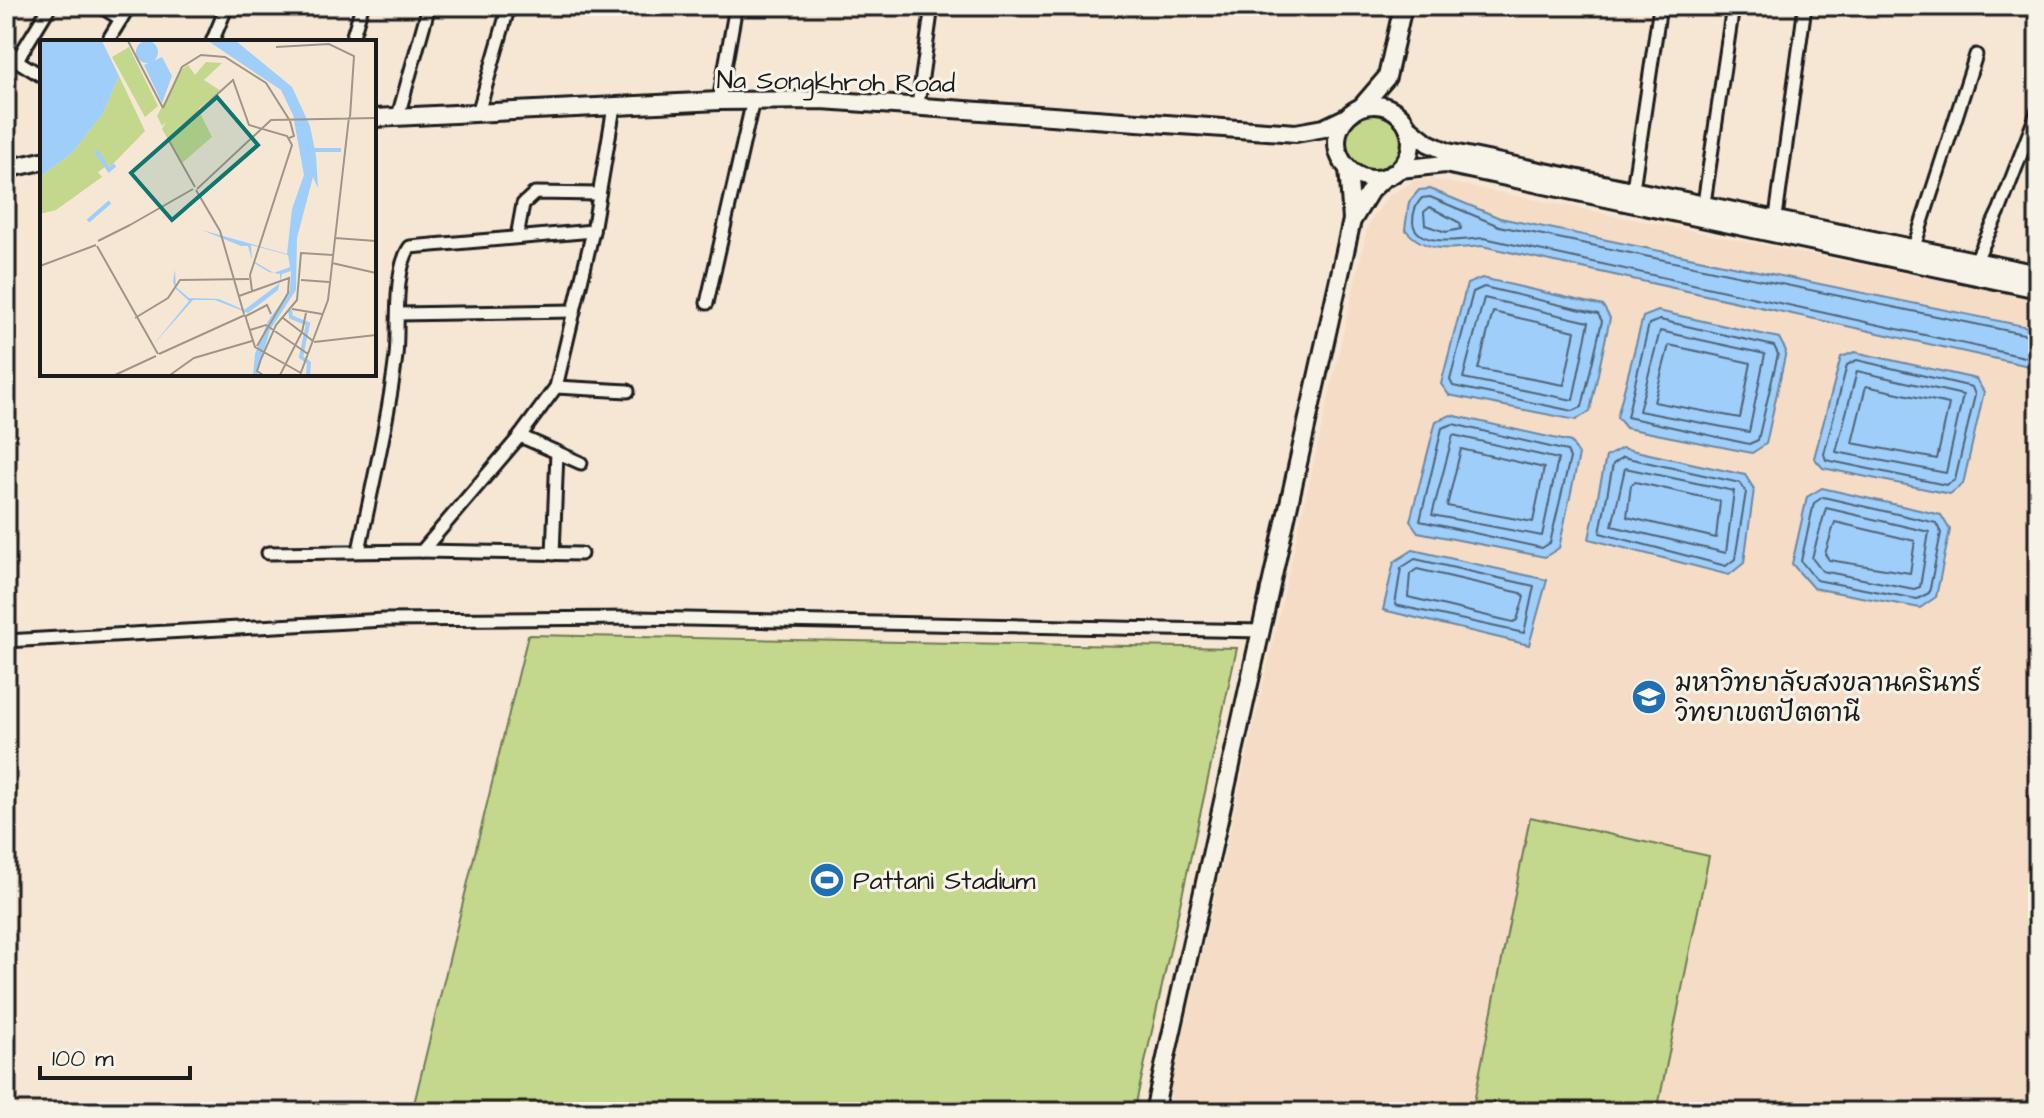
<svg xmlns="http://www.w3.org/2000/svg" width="2044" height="1118" viewBox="0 0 2044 1118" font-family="'Architects Daughter','Playpen Sans Thai',sans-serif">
<rect width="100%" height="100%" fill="#f6e6d4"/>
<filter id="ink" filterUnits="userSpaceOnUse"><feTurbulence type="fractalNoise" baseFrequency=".0125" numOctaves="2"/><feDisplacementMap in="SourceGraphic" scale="16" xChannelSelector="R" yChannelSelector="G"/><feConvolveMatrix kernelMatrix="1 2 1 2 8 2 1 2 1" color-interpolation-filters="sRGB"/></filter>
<g filter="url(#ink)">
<path fill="#f5dcc6" d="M1431 179 2038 300V1112H1174L1170 1093 1368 225 1388 196 1416 180Z"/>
<g fill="#c3d88d" stroke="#707a54" stroke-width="2">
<circle cx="1373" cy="141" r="28"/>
<path d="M528 635 1237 648 1134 1112H412Z"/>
<path d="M1530 817 1709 856 1657 1112H1472Z"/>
</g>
<g fill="#9fcefa" stroke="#6b87a1" stroke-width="2">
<path d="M1430 189 1500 218 2038 329V368L1482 246C1454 249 1425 254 1405 229L1409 202 1419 190Z"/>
<path d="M1482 278 1603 306 1610 318 1590 411 1576 420 1449 395 1441 384 1467 284Z"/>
<path d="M1658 311 1779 338 1786 351 1766 444 1752 453 1626 428 1617 417 1643 317Z"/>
<path d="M1855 352 1976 379 1984 392 1963 484 1950 494 1823 468 1814 458 1841 357Z"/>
<path d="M1451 415 1571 442 1579 455 1559 548 1545 557 1418 532 1410 521 1436 421Z"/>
<path d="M1622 448 1745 475 1754 489 1744 563 1729 575 1589 539 1606 457Z"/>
<path d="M1822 488 1941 515 1950 530 1936 597 1920 608 1813 588 1792 564 1807 497Z"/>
<path d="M1413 550 1547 580 1529 645 1383 610 1394 562Z"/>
</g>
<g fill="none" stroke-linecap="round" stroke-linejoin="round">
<g stroke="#506375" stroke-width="2">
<path d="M1430 207 1460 223 1461 229 1446 232 1425 225 1424 212Z"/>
<path d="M1484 287 1598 314 1602 321 1582 407 1573 411 1453 386 1450 380 1473 292Z"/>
<path d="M1484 298 1589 322 1573 400 1463 378Z"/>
<path d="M1493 312 1575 331 1564 385 1478 369Z"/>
<path d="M1660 320 1774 346 1778 354 1758 440 1749 444 1627 417 1649 324Z"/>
<path d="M1660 331 1765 354 1749 432 1639 411Z"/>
<path d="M2038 337 1499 226 1430 197 1422 198C1415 205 1413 213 1413 222 1415 249 1468 239 1484 238L2038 360"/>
<path d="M1669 345 1751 363 1740 418 1654 402Z"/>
<path d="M1857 360 1972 387 1975 395 1955 480 1946 485 1826 460 1824 454 1847 365Z"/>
<path d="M1857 371 1963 395 1946 473 1836 452Z"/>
<path d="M1866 386 1949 404 1937 459 1852 443Z"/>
<path d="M1453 424 1567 451 1570 458 1550 543 1542 548 1420 521 1442 428Z"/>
<path d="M1453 435 1558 459 1542 536 1432 515Z"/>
<path d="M1461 449 1544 468 1533 522 1447 506Z"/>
<path d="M1623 457 1740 483 1746 492 1735 559 1726 566 1600 533 1613 464Z"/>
<path d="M1625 468 1734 491 1726 553 1612 526Z"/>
<path d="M1635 482 1720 501 1716 538 1627 517 1631 485Z"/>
<path d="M1823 497 1936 523 1941 533 1929 593 1917 599 1816 580 1801 561 1814 503Z"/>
<path d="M1826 508 1929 532 1920 587 1914 589 1822 571 1812 558Z"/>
<path d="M1835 522 1915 541 1910 573 1829 560 1825 554Z"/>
<path d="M1415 559 1534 586 1524 633 1395 605 1401 568Z"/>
<path d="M1417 569 1521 593 1524 597 1517 620 1513 622 1408 597 1410 574Z"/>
</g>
<g stroke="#1c1c1c" stroke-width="17">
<g id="street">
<path d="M100 6 121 19"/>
<path d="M107 42 129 6"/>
<path d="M212 42 227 6"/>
<path d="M351 42 362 6"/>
<path d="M6 54 42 76"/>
<path d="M17 60 50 6"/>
<path d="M719 101 736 6"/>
<path d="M918 105 932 6"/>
<path d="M478 113 509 6"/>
<path d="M398 116 429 6"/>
<path d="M1633 189 1660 6"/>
<path d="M1703 210 1732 13"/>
<path d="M1776 217 1805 6"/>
<path d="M517 237 523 204 535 193 599 194"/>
<path d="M1912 253 1976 55"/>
<path d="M1976 260 2000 209 2038 110"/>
<path d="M707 303 753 100"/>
<path d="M398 314 574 311"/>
<path d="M556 387 628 391"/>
<path d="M520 436 581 463"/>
<path d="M359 551C372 486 388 422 396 356 399 327 393 271 410 247L593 231"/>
<path d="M422 551 581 554"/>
<path d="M268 553 422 551 520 436 556 387 593 231 614 107"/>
<path d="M553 554 557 452"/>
<path d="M6 641 384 620 638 618 1261 631"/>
</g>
</g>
<g stroke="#1c1c1c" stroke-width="22">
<g id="secondary">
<circle cx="1374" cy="142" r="37"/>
<path d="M1362 106 1387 77 1403 6"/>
<path d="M374 118 719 101 822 100 1296 133 1324 128 1345 118"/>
<path d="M1408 127 1428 143 1448 152 2038 274"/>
<path d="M6 169 42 161"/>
<path d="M1400 169 1445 164 2038 289"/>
<path d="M1353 219 1370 191 1385 177"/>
<path d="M1154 1112 1352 220 1348 168"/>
</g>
</g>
<use href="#street" stroke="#f7f3e8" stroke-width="11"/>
<use href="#secondary" stroke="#f7f3e8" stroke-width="16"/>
</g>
</g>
<defs>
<g id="university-disc" transform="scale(1.8)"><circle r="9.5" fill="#1f6fb2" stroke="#f7f3e8"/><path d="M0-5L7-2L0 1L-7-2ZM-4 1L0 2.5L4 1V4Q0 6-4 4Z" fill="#fff"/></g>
<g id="stadium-disc" transform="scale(1.8)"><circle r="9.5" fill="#1f6fb2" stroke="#f7f3e8"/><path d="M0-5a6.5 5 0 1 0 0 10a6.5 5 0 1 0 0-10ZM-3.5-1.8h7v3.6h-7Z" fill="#fff"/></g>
</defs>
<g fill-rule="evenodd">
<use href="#university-disc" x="1649" y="697"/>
<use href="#stadium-disc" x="827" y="880"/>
</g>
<g text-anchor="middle" stroke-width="6" stroke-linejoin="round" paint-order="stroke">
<g font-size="26" fill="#1c1c1c" stroke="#f7f3e8">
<text transform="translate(836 81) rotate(1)" y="9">Na Songkhroh Road</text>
</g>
<g font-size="26" fill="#1c1c1c" stroke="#f7f3e8" text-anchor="start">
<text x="1675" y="691">มหาวิทยาลัยสงขลานครินทร์<tspan x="1675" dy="30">วิทยาเขตปัตตานี</tspan></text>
<text x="853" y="889">Pattani Stadium</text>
</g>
</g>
<g transform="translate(40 40)">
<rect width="336" height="336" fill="#f6e6d4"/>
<path d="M89 7 118 66 105 77 72 17ZM166 22 182 23 164 40 181 51 158 69 172 97 142 123 122 89 126 82 122 86 117 76 141 30 148 25 155 35ZM79 36 105 91 70 127 56 111 65 127 58 132 62 137 16 170 0 174V137L33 112 63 73Z" fill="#c3d88d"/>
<path d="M0 1H62L79 36 63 73 33 112 0 137ZM168 1H196L252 47 270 86 276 116 278 148 273 137 257 198 256 250 230 290 217 335H213L215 314 228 281 250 250 251 231 242 234 238 250 208 273 175 260H153L113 305 149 261 135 248 133 241 135 230 136 247 149 258 179 259 204 270 240 243V234L234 233 229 232 214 223 215 222 234 233 250 227 248 215 211 205 212 220 208 206H201L162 190 247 214 252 169 264 135 253 75 241 50ZM96 12a11 11 0 1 1 22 0a11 11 0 1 1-22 0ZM122 17 132 36 122 63 104 25Z" fill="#9fcefa"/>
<path fill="none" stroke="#9fcefa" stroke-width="4" d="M272 110H301M56 111 69 130 75 125M48 181 70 162M250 270 251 277 268 284 261 317 269 323 268 335"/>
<path fill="none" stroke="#9f958a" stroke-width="2" d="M88 1 123 68M236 7 289 4 314 16 310 77M123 68 142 27 161 15 185 17 226 43 250 81 254 96 249 98M155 147 128 99 193 40 209 85 247 96 252 105 210 235 212 251M157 149 231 80 336 78M156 150 180 191 204 274M90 185 153 149M295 198 336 201M58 201 90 185M57 206 118 314M292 223 336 233M0 226 56 205M261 240 289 242M199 256 249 238 248 253 217 306M252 269 282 274M205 275 215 307 261 333M206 276 227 265 231 274M95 278 128 258 140 240 209 239M243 278 273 301M210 290 226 285 268 314M274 302 336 295M119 314 205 275M75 335 116 316M130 335 154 318 212 301M223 335 217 331 221 319 236 285 257 260 261 213 293 215M240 335 262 292 266 273M260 335 288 260 309 77"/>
<path fill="#0f766e" fill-opacity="0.15" stroke="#0f766e" stroke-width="4" d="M177 57 218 105 132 180 91 133Z"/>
<rect width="336" height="336" fill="none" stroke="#1c1c1c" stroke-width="4"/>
</g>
<rect width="2044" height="1118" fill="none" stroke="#f7f3e8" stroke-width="32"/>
<rect x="16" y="16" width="2012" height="1086" fill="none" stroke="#1c1c1c" stroke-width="3" filter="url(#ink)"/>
<path d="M40 1066v12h150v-12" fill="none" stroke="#1c1c1c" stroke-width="4"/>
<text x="52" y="1066" font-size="24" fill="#1c1c1c" stroke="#f7f3e8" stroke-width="6" paint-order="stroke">100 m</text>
</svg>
